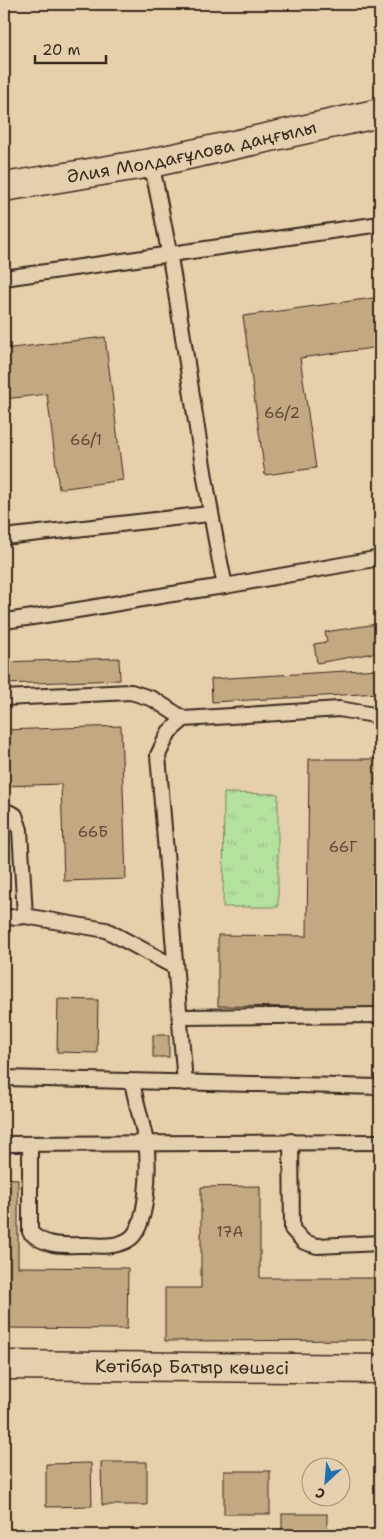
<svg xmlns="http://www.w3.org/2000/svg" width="384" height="1539" viewBox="0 0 384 1539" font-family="'Shantell Sans',sans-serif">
<defs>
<pattern id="park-tufts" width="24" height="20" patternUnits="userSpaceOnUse" patternTransform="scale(1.25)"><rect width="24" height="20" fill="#b5e19f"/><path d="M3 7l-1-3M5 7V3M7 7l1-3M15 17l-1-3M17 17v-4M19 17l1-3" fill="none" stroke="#9dc188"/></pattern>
</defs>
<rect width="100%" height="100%" fill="#e6d0ab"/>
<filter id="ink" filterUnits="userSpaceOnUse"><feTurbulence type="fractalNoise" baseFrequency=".02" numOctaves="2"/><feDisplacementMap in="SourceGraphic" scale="10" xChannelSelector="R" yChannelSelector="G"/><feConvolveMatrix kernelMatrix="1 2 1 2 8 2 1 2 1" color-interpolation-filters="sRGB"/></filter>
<g filter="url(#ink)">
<path fill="url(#park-tufts)" stroke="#78865e" d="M224 793 278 794V907H223Z"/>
<g fill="#c2a982" stroke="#3b2a1e">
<path d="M380 297V347L300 358 316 468 265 475 243 316Z"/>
<path d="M105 337 123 480 59 489 47 394 4 399V349Z"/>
<path d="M377 624 380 652 317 663 314 644 327 642 325 632Z"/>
<path d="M119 658 120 680 4 684V662Z"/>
<path d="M380 669V693L212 702 211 679Z"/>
<path d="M121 726 126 879 64 881 61 784 4 786V730Z"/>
<path d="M309 759H379L377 1008 218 1006V935L307 936Z"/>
<path d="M58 999 98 1000 97 1053 57 1052Z"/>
<rect x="153" y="1035" width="16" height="22"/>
<path d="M4 1178 18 1179V1267L128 1268 127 1329 4 1328Z"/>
<path d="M260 1186V1278H380V1340L165 1341V1288H201V1187Z"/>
<path d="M101 1462H147V1505H102Z"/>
<path d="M91 1463 92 1506 46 1507V1464Z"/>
<rect x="224" y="1471" width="46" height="43"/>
<rect x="282" y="1514" width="45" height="21"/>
</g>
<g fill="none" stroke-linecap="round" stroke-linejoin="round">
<g stroke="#3b2a1e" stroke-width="18">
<g id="service">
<path d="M151 163C183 303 195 446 225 586L380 558"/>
<path d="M4 278 380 224"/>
<path d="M4 537 209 514"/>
<path d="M4 621C78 612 151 596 225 586"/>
<path d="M4 698 131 692 153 699 184 719"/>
<path d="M4 810 15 815 20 830 25 916"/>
<path d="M4 918 25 916 106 930 175 967"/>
<path d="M180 1017 380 1015"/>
<path d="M4 1078 380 1087"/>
<path d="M185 1083 158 755 169 732 184 719 339 709 380 716"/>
<path d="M291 1141 292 1229 304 1242 317 1246 380 1243"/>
<path d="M4 1144 380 1142"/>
<path d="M30 1146V1232C46 1248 66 1245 87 1245 101 1246 116 1247 128 1240 149 1229 149 1163 146 1142 142 1122 136 1102 132 1082"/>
</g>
</g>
<g stroke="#3b2a1e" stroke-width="31">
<g id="minor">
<path id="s1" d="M4 1365 380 1369"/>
</g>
</g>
<g stroke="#3b2a1e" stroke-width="31">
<g id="secondary">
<path id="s2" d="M4 187 151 163 380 113"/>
</g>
</g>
<use href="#service" stroke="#e4d0ae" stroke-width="14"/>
<use href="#minor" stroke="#e4d0ae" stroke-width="28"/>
<use href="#secondary" stroke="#e4d0ae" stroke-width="28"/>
</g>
</g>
<g text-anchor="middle" stroke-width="4.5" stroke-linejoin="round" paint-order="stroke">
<g font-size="15" fill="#5d4a37">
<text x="282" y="418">66/2</text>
<text x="86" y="445">66/1</text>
<text x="93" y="837">66Б</text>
<text x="343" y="852">66Г</text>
<text x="230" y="1237">17А</text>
</g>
<g font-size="18" fill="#3b2a1e" stroke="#e4d0ae">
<text dy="6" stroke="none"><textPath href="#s2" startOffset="191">Әлия Молдағұлова даңғылы</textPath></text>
<text dy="6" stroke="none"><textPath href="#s1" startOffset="188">Көтібар Батыр көшесі</textPath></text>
</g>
</g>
<rect width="384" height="1539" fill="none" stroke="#e4d0ae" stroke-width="20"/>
<rect x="10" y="10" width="364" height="1519" fill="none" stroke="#3b2a1e" stroke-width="2" filter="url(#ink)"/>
<g transform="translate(326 1482) rotate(206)"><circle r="24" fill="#e4d0ae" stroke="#a08e74"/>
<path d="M0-4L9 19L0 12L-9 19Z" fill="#1f6fb2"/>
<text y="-8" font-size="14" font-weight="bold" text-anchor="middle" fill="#3b2a1e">С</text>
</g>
<path d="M35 55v8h71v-8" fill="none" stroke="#3b2a1e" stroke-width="2.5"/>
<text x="42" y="55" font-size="15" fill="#3b2a1e" stroke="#e4d0ae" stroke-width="4" paint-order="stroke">20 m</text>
</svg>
